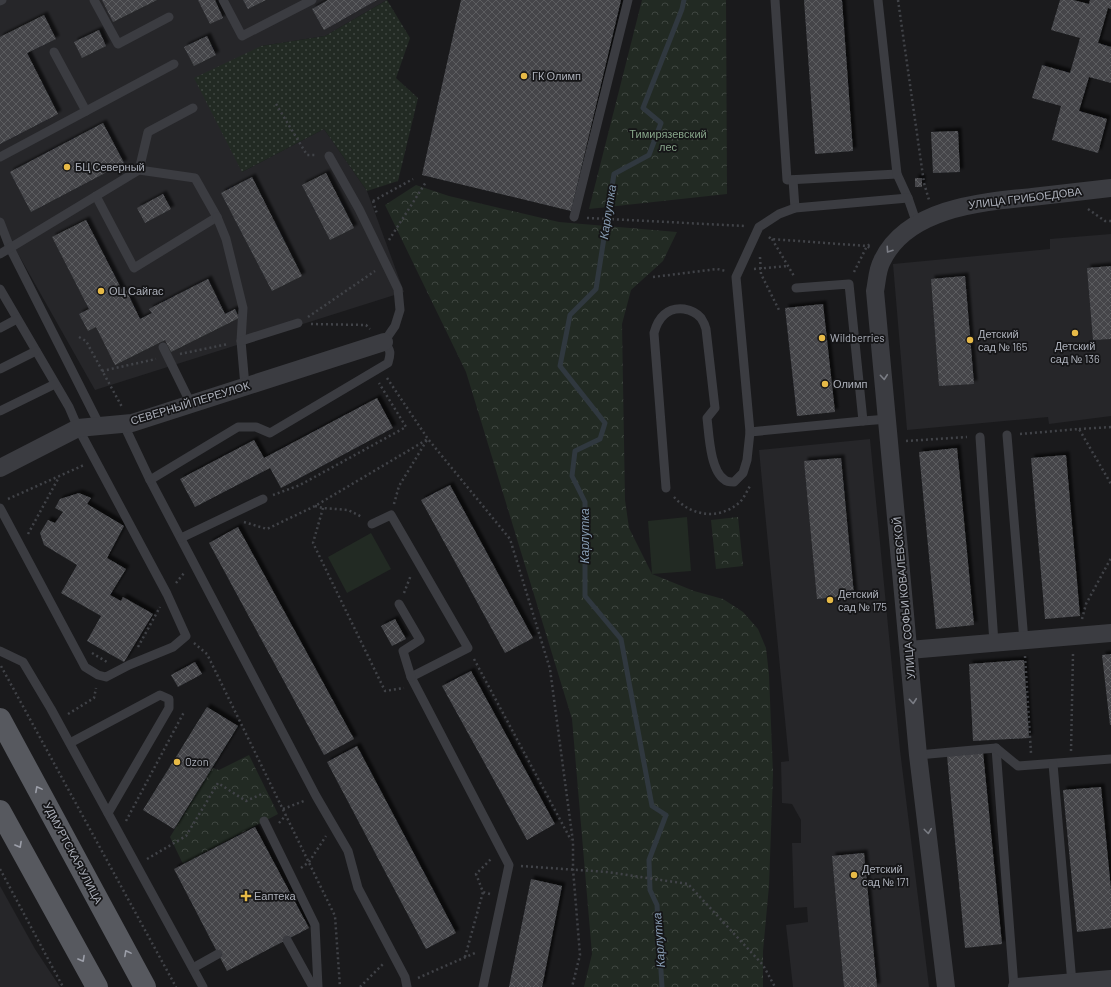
<svg xmlns="http://www.w3.org/2000/svg" width="1111" height="987" viewBox="0 0 1111 987" font-family="Barlow,sans-serif">
<defs>
<pattern id="grass-dots" width="8" height="8" patternUnits="userSpaceOnUse"><rect width="8" height="8" fill="#222a23"/><path d="M2 2h.1M6 6h.1" fill="none" stroke="#3f4641" stroke-width="1.8" stroke-linecap="round"/></pattern>
<pattern id="forest-crowns" width="20" height="18" patternUnits="userSpaceOnUse"><rect width="20" height="18" fill="#222a23"/><path d="M2 6a3 3 0 1 1 6 0M12 15a3 3 0 1 1 6 0" fill="none" stroke="#3f4641"/></pattern>
<pattern id="building-cross-hatch" width="8" height="8" patternUnits="userSpaceOnUse"><rect width="8" height="8" fill="#444549"/><path d="M0 0l8 8M0 8l8-8" fill="none" stroke="#5c5d61"/></pattern>
<filter id="shadow"><feDropShadow dx="3.5" dy="-3.5" stdDeviation="1" flood-color="#0009"/></filter>
</defs>
<rect width="100%" height="100%" fill="#1a1a1c"/>
<g fill="#262629">
<path d="M0 0H387L325 36 261 46 242 172 324 129 367 191 404 292 95 390 0 222Z"/>
<path d="M1111 234V416L1049 424 1048 417 907 430 893 264 1050 249V239Z"/>
<path d="M870 439 900 750 929 987H793L786 925 808 922 807 907 794 908 792 843H801V820L792 804 782 803 781 762 789 761 759 450Z"/>
<path d="M0 886 35 949 60 987H0Z"/>
</g>
<path fill="url(#grass-dots)" d="M387 0 410 38 396 78 418 98 398 181 367 191 324 129 242 172 194 78 261 46 325 36Z"/>
<g fill="url(#forest-crowns)">
<path d="M642 0H726L727 194 589 209Z"/>
<path d="M416 185 449 196 559 222 677 232 663 261 631 290 622 324 625 500 629 528 652 574 694 591 723 599 743 612 758 629 766 648 769 675 773 774 769 886 763 951V987H584L592 954 572 719 466 372 385 205Z"/>
<path d="M738 517 743 566 716 569 711 520Z"/>
<path d="M249 755 278 814 183 864 170 837 212 768 219 770Z"/>
</g>
<g fill="#222a23">
<path d="M687 517 691 571 652 574 648 521Z"/>
<path d="M371 533 391 569 347 593 328 557Z"/>
</g>
<g fill="none" stroke-linecap="round" stroke-linejoin="round">
<path stroke="#30383f" stroke-width="5" d="M662 987 657 905 650 890 649 860 666 815 652 806 621 639 585 596V502L572 476 575 451 600 439 605 423 560 366 570 315 596 289 614 174 649 155 661 123 643 108 682 9 684 0"/>
</g>
<g fill="url(#building-cross-hatch)" filter="url(#shadow)">
<path d="M102 0H157L113 22Z"/>
<path d="M198 0H215L223 18 210 24Z"/>
<path d="M243 0H266L248 9Z"/>
<path d="M328 0H377L324 30 312 9Z"/>
<path d="M461 0H621L571 211 422 175Z"/>
<path d="M804 0H842L853 151 815 154Z"/>
<path d="M1060 0H1073L1089 4 1090 0H1111V9L1108 8 1098 43 1111 47V83L1089 77 1079 111 1107 119 1098 153 1052 140 1061 106 1032 98 1042 65 1070 73 1080 38 1051 30Z"/>
<path d="M44 15 56 39 27 53 58 114 0 144V37Z"/>
<path d="M99 30 106 46 82 58 74 42Z"/>
<path d="M207 36 216 55 194 66 184 47Z"/>
<path d="M103 123 124 163 31 212 10 172Z"/>
<path d="M958 131 960 172 933 173 931 132Z"/>
<path d="M326 173 354 228 330 240 302 185Z"/>
<path d="M252 177 302 276 272 291 221 193Z"/>
<rect x="915" y="178" width="7" height="9"/>
<path d="M163 194 171 209 145 223 137 208Z"/>
<path d="M86 220 123 292 126 290 140 319 152 313 149 309 208 279 225 314 235 309 239 318 171 352 165 340 115 365 96 327 88 331 79 314 89 309 52 237Z"/>
<path d="M1111 266V339L1093 340 1087 268Z"/>
<path d="M965 276 974 384 939 386 931 279Z"/>
<path d="M823 304 835 412 797 416 785 308Z"/>
<path d="M377 398 393 428 281 488 270 468 195 507 180 479 254 440 264 458Z"/>
<path d="M957 448 974 625 936 629 919 452Z"/>
<path d="M1066 455 1080 616 1045 619 1031 458Z"/>
<path d="M841 458 854 595 817 599 804 461Z"/>
<path d="M450 485 533 638 505 653 421 500Z"/>
<path d="M79 493 91 498 87 504 124 526 107 558 126 569 110 595 121 601 123 597 153 614 124 662 87 641 101 616 61 593 77 565 44 545 40 533 48 520 55 523 63 512 55 508 60 499Z"/>
<path d="M238 527 354 739 324 755 209 543Z"/>
<path d="M395 619 406 639 392 646 381 626Z"/>
<path d="M1111 654V725H1110L1102 655Z"/>
<path d="M1024 660 1029 738 973 741 969 664Z"/>
<path d="M195 662 202 674 178 687 171 675Z"/>
<path d="M471 671 555 824 527 840 442 686Z"/>
<path d="M207 707 238 726 174 829 143 810Z"/>
<path d="M357 746 456 933 426 949 327 762Z"/>
<path d="M983 752 1002 944 965 948 947 756Z"/>
<path d="M1101 787 1111 890V928L1077 932 1063 790Z"/>
<path d="M255 827 309 928 227 971 174 869Z"/>
<path d="M864 853 877 987H844L832 856Z"/>
<path d="M531 879 562 886 542 987H509Z"/>
</g>
<g fill="none" stroke-linecap="round" stroke-linejoin="round">
<g stroke="#414348" stroke-width="2.5" stroke-dasharray="2 3" stroke-linecap="butt">
<path d="M898 0 924 183 929 200"/>
<path d="M276 104 307 155H316"/>
<path d="M373 201 377 214"/>
<path d="M373 201 413 179"/>
<path d="M1088 209 1105 221H1111"/>
<path d="M587 218 746 226"/>
<path d="M769 237 771 239 867 246 870 248"/>
<path d="M772 239 794 276"/>
<path d="M389 240 426 182"/>
<path d="M760 257 761 274 779 310"/>
<path d="M754 269 788 266"/>
<path d="M854 272 867 246 872 243"/>
<path d="M653 277 717 269 726 271"/>
<path d="M308 317 375 271"/>
<path d="M311 324 366 325 370 329"/>
<path d="M79 337 86 341 122 407"/>
<path d="M180 354 228 344"/>
<path d="M102 371 156 359"/>
<path d="M387 378 428 439 510 539 550 669 573 842V869L580 955 572 987"/>
<path d="M1079 429 1111 427"/>
<path d="M1020 434 1079 429 1111 484"/>
<path d="M906 441 967 437"/>
<path d="M273 495 300 485 406 427 379 383"/>
<path d="M674 497C692 517 720 520 740 502 744 498 747 491 750 486"/>
<path d="M8 499 84 465"/>
<path d="M394 504 399 486 427 440"/>
<path d="M315 506 323 508 348 510 362 517"/>
<path d="M323 508 313 543 385 691 404 688"/>
<path d="M244 522 267 529 315 506 428 439"/>
<path d="M28 534 59 477"/>
<path d="M176 583 184 573"/>
<path d="M404 593 411 575"/>
<path d="M1082 619 1086 604 1111 558"/>
<path d="M194 643 207 654 335 916 340 987"/>
<path d="M138 647 160 607"/>
<path d="M92 653 107 662"/>
<path d="M1025 656 1031 753"/>
<path d="M474 659 571 840"/>
<path d="M1 666 176 987"/>
<path d="M68 714 94 698 96 688"/>
<path d="M1071 751 1073 654"/>
<path d="M283 809 304 801"/>
<path d="M126 821 184 712"/>
<path d="M279 823 286 815"/>
<path d="M147 859 186 836 218 783 246 801 264 793"/>
<path d="M521 866 607 872 688 884 763 965 775 987"/>
<path d="M301 868 309 862 326 836"/>
<path d="M0 869 63 987"/>
<path d="M490 894 483 892 476 874 492 858"/>
<path d="M465 957 483 892"/>
<path d="M418 978 475 953 477 954"/>
<path d="M360 987 384 963"/>
</g>
<g stroke="#3b3c41" stroke-width="9">
<path d="M94 0 118 44 169 17"/>
<path d="M223 0 242 36 312 0"/>
<path d="M775 0 787 180 897 174"/>
<path d="M878 0 897 174 908 198 917 224"/>
<path d="M0 1 2 0"/>
<path d="M54 52 86 111"/>
<path d="M0 157 174 64"/>
<path d="M793 180 795 208"/>
<path d="M96 196 134 268 217 217 195 178 139 170"/>
<path d="M217 217 226 239 243 308 241 341 245 386"/>
<path d="M574 217 628 0"/>
<path d="M0 222 10 248 100 426"/>
<path d="M0 254 139 170 148 132 193 108"/>
<path d="M796 288 849 284 863 421 888 419"/>
<path d="M0 289 69 407 78 428 167 594 186 636 173 647 129 665 106 677 98 675 85 667 0 508"/>
<path d="M0 328 17 319"/>
<path d="M241 341 298 323"/>
<path d="M163 347 191 404"/>
<path d="M0 369 36 351"/>
<path d="M0 411 55 384"/>
<path d="M123 423 150 480 316 796 348 851 358 888 405 977 407 987"/>
<path d="M750 432 863 421"/>
<path d="M1007 435 1024 641"/>
<path d="M980 437 994 643"/>
<path d="M150 480 238 427H256L270 433 388 363C391 353 391 350 384 342L395 326 400 310 398 289 359 209 329 156"/>
<path d="M666 488 654 333C658 318 667 307 684 309 690 310 696 312 701 318 703 321 705 325 706 329L715 408 707 418C709 434 710 471 725 480 727 482 731 482 734 482L743 473 747 460 750 432 736 277 759 227 779 214 795 208 908 198"/>
<path d="M372 524 391 515 468 648 411 677 509 865 483 987"/>
<path d="M181 538 263 499"/>
<path d="M399 604 420 640 403 651 411 677"/>
<path d="M0 651 23 662 51 709 203 987"/>
<path d="M70 743 160 695 169 699V708L108 813"/>
<path d="M996 748 1014 987"/>
<path d="M918 755 996 748 1018 766 1111 759"/>
<path d="M1053 764 1072 983"/>
<path d="M264 821 315 925 318 987"/>
<path d="M287 940 313 987"/>
<path d="M193 968 218 954"/>
</g>
<g stroke="#3b3c41" stroke-width="18">
<path d="M0 468 78 428 132 423 384 342"/>
<path d="M909 650 1111 633"/>
<path d="M946 987 918 755 875 291C877 282 877 270 882 261 907 208 981 202 1032 197 1058 194 1085 191 1111 188"/>
<path d="M1017 987 1111 979"/>
</g>
<g stroke="#57595f" stroke-width="22">
<path d="M0 719 145 987"/>
<path d="M0 811 97 987"/>
</g>
</g>
<defs><path id="oneway-chevron" d="M-2-3.5L2.5 0L-2 3.5" fill="none" stroke-width="1.6" stroke-linecap="round" stroke-linejoin="round"/></defs>
<g stroke="#7a7c84">
<use href="#oneway-chevron" transform="translate(889 250) rotate(124)"/>
<use href="#oneway-chevron" transform="translate(884 377) rotate(85)"/>
<use href="#oneway-chevron" transform="translate(913 701) rotate(85)"/>
<use href="#oneway-chevron" transform="translate(928 831) rotate(83)"/>
</g>
<g stroke="#9c9fa9">
<use href="#oneway-chevron" transform="translate(38 789) rotate(-118)"/>
<use href="#oneway-chevron" transform="translate(19 845) rotate(61)"/>
<use href="#oneway-chevron" transform="translate(127 953) rotate(-118)"/>
<use href="#oneway-chevron" transform="translate(82 959) rotate(61)"/>
</g>
<g fill="#e7ba47" stroke="#151517" stroke-width="1.5">
<circle cx="524" cy="76" r="4"/>
<circle cx="67" cy="167" r="4"/>
<circle cx="101" cy="291" r="4"/>
<circle cx="1075" cy="333" r="4"/>
<circle cx="822" cy="338" r="4"/>
<circle cx="970" cy="340" r="4"/>
<circle cx="825" cy="384" r="4"/>
<circle cx="830" cy="600" r="4"/>
<circle cx="177" cy="762" r="4"/>
<circle cx="854" cy="875" r="4"/>
<path d="M244 890h4v4h4v4h-4v4h-4v-4h-4v-4h4z"/>
</g>
<g text-anchor="middle" stroke-width="3.5" stroke-linejoin="round" paint-order="stroke">
<g font-size="11" fill="#adb1bb" stroke="#151517" text-anchor="start">
<text x="532" y="80">ГК Олимп</text>
<text x="75" y="171">БЦ Северный</text>
<text x="109" y="295">ОЦ Сайгас</text>
<text x="978" y="338">Детский<tspan x="978" dy="13">сад № 165</tspan></text>
<text x="830" y="342">Wildberries</text>
<text x="1075" y="350" text-anchor="middle">Детский<tspan x="1075" dy="13">сад № 136</tspan></text>
<text x="833" y="388">Олимп</text>
<text x="838" y="598">Детский<tspan x="838" dy="13">сад № 175</tspan></text>
<text x="185" y="766">Ozon</text>
<text x="862" y="873">Детский<tspan x="862" dy="13">сад № 171</tspan></text>
<text x="254" y="900">Еаптека</text>
</g>
<g font-size="11" fill="#86a489" stroke="#151517">
<text x="668" y="138">Тимирязевский<tspan x="668" dy="13">лес</tspan></text>
</g>
<g font-size="11" fill="#adb1bb" stroke="#151517">
<text transform="translate(1025 198) rotate(-7)" y="4">УЛИЦА ГРИБОЕДОВА</text>
<text transform="translate(190 403) rotate(-17)" y="4">СЕВЕРНЫЙ ПЕРЕУЛОК</text>
<text transform="translate(904 598) rotate(-95)" y="4">УЛИЦА СОФЬИ КОВАЛЕВСКОЙ</text>
<text transform="translate(73 853) rotate(62)" y="4">УДМУРТСКАЯ УЛИЦА</text>
</g>
<g font-size="12" font-style="italic" fill="#879cb3" stroke="#151517">
<text transform="translate(608 212) rotate(-81)" y="4">Карлутка</text>
<text transform="translate(585 536) rotate(-90)" y="4">Карлутка</text>
<text transform="translate(659 940) rotate(-94)" y="4">Карлутка</text>
</g>
</g>
</svg>
